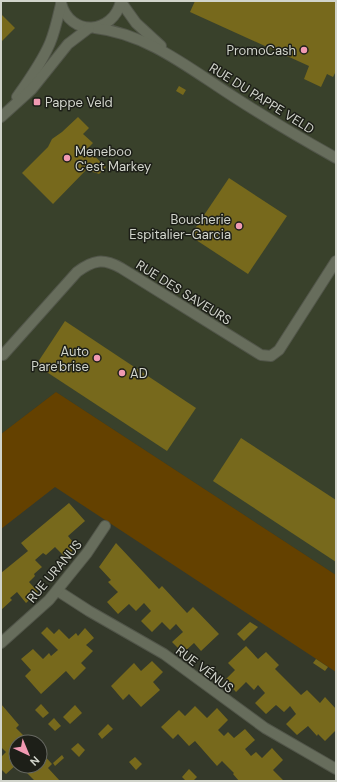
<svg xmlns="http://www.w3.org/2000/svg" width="337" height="782" viewBox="0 0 337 782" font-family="'DM Sans',sans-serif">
<rect width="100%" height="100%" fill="#34392a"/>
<path fill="#39412b" d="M1 1H336V575L56 392 1 434Z"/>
<path fill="#644100" d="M56 392 336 575V672L55 487 1 529V434Z"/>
<g fill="#77691c">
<path d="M195 1H336V71L333 77 327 74 321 87 304 79 309 66 190 12Z"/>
<path d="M1 14 15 28 1 42Z"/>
<path d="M179 86 186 90 183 95 176 91Z"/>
<path d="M78 117 89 128 83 134 93 143 87 149 106 167 99 174 90 171 87 169 53 204 22 173 48 147 52 139 62 132Z"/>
<path d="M229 178 287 216 248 274 190 236Z"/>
<path d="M65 321 196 408 167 451 36 365Z"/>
<path d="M241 438 336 500V562L213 481Z"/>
<path d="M69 503 85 521 68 536 77 547 65 557 55 547 46 555 43 553 35 560 42 567 34 574 35 576 29 582 38 592 26 603 17 592 10 598 12 600 1 610V573L28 551 21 543Z"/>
<path d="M116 543 159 589 162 586 187 613 193 607 219 634 201 651 194 643 183 653 172 642 183 632 176 624 170 630 162 622 152 632 141 621 151 611 144 603 136 611 129 604 118 614 107 602 118 592 108 582 111 580 99 567Z"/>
<path d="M250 622 258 627 244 641 237 634Z"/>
<path d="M47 627 54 634 59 629 69 639 76 633 78 636 85 628 94 638 86 645 93 651 81 663 86 668 74 680 66 671 41 694 25 676 31 670 21 659 33 649 43 659 49 653 51 656 58 650 41 633Z"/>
<path d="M246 646 258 659 266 652 279 665 275 669 301 695 307 690 320 703 325 697 336 709V730L325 741 318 734 317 736 308 726 297 735 286 724 296 714 290 706 284 712 276 705 266 714 255 703 265 693 258 685 254 690 246 682 236 692 225 680 235 670 228 663Z"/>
<path d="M316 659 328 667 325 671 313 663Z"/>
<path d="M152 661 163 672 153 682 160 690 141 707 129 694 123 700 111 686 134 663 141 671Z"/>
<path d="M1 704 19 725 16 728 29 741 35 736 46 748 41 752 52 764 48 768 60 781H35L25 771 23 772 18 766H40V742H16V765L6 774 1 769V757L6 752 1 747Z"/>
<path d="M41 704 49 713 43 718 35 710Z"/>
<path d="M75 705 82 713 70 724 63 717Z"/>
<path d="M195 706 207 718 217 708 228 720 218 730 224 736 228 732 234 738 245 729 255 740 245 749 251 756 256 752 262 758 272 748 283 760 273 770 284 781H239L233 774 234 773 222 761 217 766 195 741 189 746 178 734 173 739 161 727 179 710 185 716Z"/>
<path d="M54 718 61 726 55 731 48 724Z"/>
<path d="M108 724 113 729 102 739 98 734Z"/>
<path d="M78 743 85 750 79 757 71 749Z"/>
<path d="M62 755 64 758 55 766 53 763Z"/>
<path d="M135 757 142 764 136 770 129 762Z"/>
<path d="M189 769 197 777 193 781H186L182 777Z"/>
</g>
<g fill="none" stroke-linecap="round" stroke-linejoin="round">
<g stroke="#52564a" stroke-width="12">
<g id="minor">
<path d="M121 2 136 23 161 46"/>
<path d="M61 3C70 37 113 35 121 1"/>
<path d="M95 28C148 34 190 69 234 97 268 119 302 139 336 158"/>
<path d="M17 97C29 80 42 62 50 43 55 31 58 17 61 4"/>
<path d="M1 117 32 89 68 44 89 28"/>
<path d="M3 355 77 272C93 260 103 258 121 268L261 355 271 356 279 350 336 261"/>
<path d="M58 591 89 611 164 654 265 728 336 769"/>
<path d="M1 643 49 600 87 553 105 526"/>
</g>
</g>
<use href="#minor" stroke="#676d5c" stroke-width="10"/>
</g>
<g fill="#f19ab2" stroke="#1d1f18" stroke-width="1.5">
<circle cx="304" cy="50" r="4"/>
<rect x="33" y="98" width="8" height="8" rx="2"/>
<circle cx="67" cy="158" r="4"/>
<circle cx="239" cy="226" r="4"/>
<circle cx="97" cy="358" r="4"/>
<circle cx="122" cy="373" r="4"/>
</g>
<g text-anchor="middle" stroke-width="3" stroke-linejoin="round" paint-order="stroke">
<g font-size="13" fill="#d1d4cb" stroke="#1d1f18" text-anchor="end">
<text x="296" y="55">PromoCash</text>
<text x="45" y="107" text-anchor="start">Pappe Veld</text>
<text x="75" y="156" text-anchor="start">Meneboo<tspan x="75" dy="15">C'est Markey</tspan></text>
<text x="231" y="224">Boucherie<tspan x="231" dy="15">Espitalier-Garcia</tspan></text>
<text x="89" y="356">Auto<tspan x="89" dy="15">Pare'brise</tspan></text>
<text x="130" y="378" text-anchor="start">AD</text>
</g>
<g font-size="13" fill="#d1d4cb" stroke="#1d1f18">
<text transform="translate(262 98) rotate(32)" y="5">RUE DU PAPPE VELD</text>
<text transform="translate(184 292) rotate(32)" y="5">RUE DES SAVEURS</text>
<text transform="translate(54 571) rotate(-50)" y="5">RUE URANUS</text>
<text transform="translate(205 669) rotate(37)" y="5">RUE VÉNUS</text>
</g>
</g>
<rect width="337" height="782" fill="none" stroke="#d1d4cb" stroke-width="4"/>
<g transform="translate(28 754) rotate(136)"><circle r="19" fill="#1d1f18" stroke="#656760"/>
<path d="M0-3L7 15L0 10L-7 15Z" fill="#f19ab2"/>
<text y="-6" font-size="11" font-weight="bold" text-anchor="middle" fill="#d1d4cb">N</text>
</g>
</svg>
